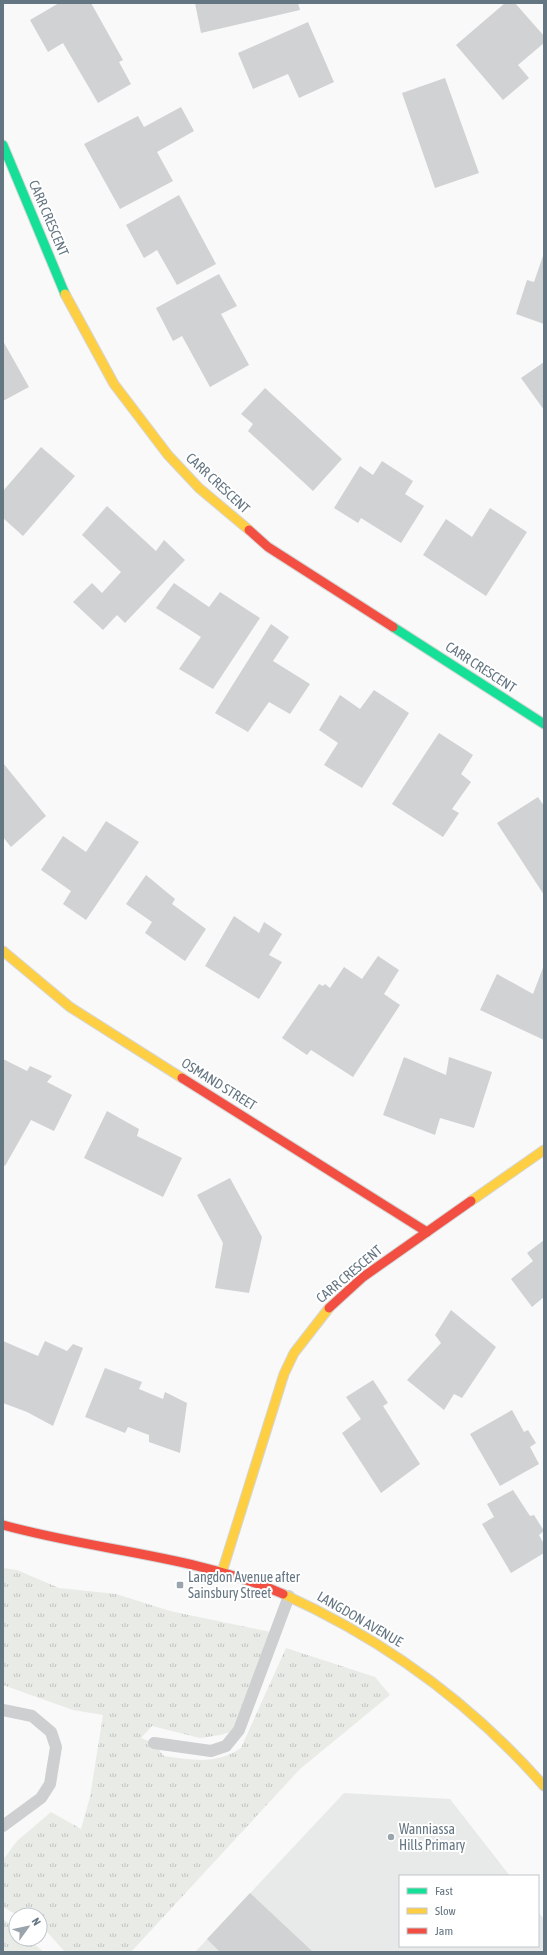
<svg xmlns="http://www.w3.org/2000/svg" width="547" height="1955" viewBox="0 0 547 1955" font-family="'Asap Condensed',sans-serif">
<defs>
<pattern id="grass-tufts" width="24" height="20" patternUnits="userSpaceOnUse"><rect width="24" height="20" fill="#e8ebe6"/><path d="M3 7l-1-3M5 7V3M7 7l1-3M15 17l-1-3M17 17v-4M19 17l1-3" fill="none" stroke="#c0c3c0"/></pattern>
</defs>
<rect width="100%" height="100%" fill="#f9f9f9"/>
<path fill="#e8e9e9" d="M344 1793 450 1799 510 1876H400V1946H538V1912L544 1919V1952H195Z"/>
<g fill="url(#grass-tufts)">
<path d="M3 1568 17 1570 59 1588 116 1594 170 1611 275 1633 239 1730 220 1735 200 1738 152 1726 141 1738 154 1743 164 1756C194 1760 215 1765 241 1748L286 1648 375 1677 390 1695 300 1769 131 1952H65L48 1933 40 1929V1915H17L3 1907V1860L17 1841 51 1812 81 1829 90 1797 103 1715 73 1710 3 1685Z"/>
<path d="M3 1919 16 1929V1939H28L44 1952H3Z"/>
</g>
<g fill="#d0d2d3">
<path d="M59 3H91L123 60 119 62 131 84 98 103 63 43 48 52 30 20Z"/>
<path d="M195 3H298L300 10 201 33Z"/>
<path d="M505 3H515L544 36V43L518 65 529 78 503 100 456 45Z"/>
<path d="M308 22 334 82 299 98 288 74 253 89 238 53Z"/>
<path d="M445 78 479 173 435 188 402 93Z"/>
<path d="M181 107 194 131 157 152 173 181 120 209 84 144 138 116 144 127Z"/>
<path d="M179 195 216 264 177 285 157 250 144 258 126 225Z"/>
<path d="M544 253V324L516 314 527 280 534 282Z"/>
<path d="M219 274 237 306 221 314 249 365 210 387 182 336 173 341 156 308Z"/>
<path d="M3 341 29 387 3 401Z"/>
<path d="M544 362V410L521 378Z"/>
<path d="M265 388 342 459 313 491 248 431 253 424 241 414Z"/>
<path d="M41 447 75 476 23 536 3 518V491Z"/>
<path d="M382 461 413 481 405 494 424 506 401 543 361 518 358 523 334 508 360 466 373 475Z"/>
<path d="M107 506 156 551 164 540 185 560 125 623 117 615 103 630 73 602 92 583 102 593 121 572 82 535Z"/>
<path d="M490 508 527 532 486 596 423 555 446 519 472 537Z"/>
<path d="M174 583 209 607 220 592 260 618 213 689 179 669 201 637 156 608Z"/>
<path d="M271 624 289 637 273 661 310 684 290 714 269 702 248 732 215 713Z"/>
<path d="M374 690 409 713 362 788 324 765 338 743 319 730 340 695 360 709Z"/>
<path d="M439 733 473 755 461 774 471 782 452 809 459 813 443 837 392 804Z"/>
<path d="M3 763 46 816 11 847 3 837Z"/>
<path d="M538 797 544 806V895L497 823Z"/>
<path d="M106 821 139 842 86 920 63 904 71 891 41 870 63 836 86 852Z"/>
<path d="M146 875 175 899 172 904 206 929 185 961 145 933 152 922 126 904Z"/>
<path d="M234 916 259 933 264 922 282 934 269 955 282 962 259 999 205 966Z"/>
<path d="M378 956 399 970 384 994 400 1005 353 1077 311 1050 307 1055 282 1038 319 984 323 986 325 984 330 988 344 967 362 979Z"/>
<path d="M544 965V1040L480 1010 497 974 533 994Z"/>
<path d="M404 1057 446 1075 449 1057 492 1072 474 1128 440 1118 435 1135 383 1115Z"/>
<path d="M3 1059 27 1071 30 1066 52 1076 47 1082 72 1095 54 1131 31 1120 5 1166 3 1164Z"/>
<path d="M107 1111 139 1129 137 1136 182 1158 163 1197 84 1158Z"/>
<path d="M230 1178 262 1237 249 1293 215 1288 223 1243 197 1195Z"/>
<path d="M544 1240V1297L532 1307 511 1279 533 1261 527 1253Z"/>
<path d="M451 1310 496 1347 462 1398 454 1394 444 1410 407 1380 441 1343 435 1335Z"/>
<path d="M3 1341 38 1356 45 1341 67 1351 73 1344 83 1348 53 1426 27 1412 3 1403Z"/>
<path d="M105 1368 142 1382 139 1389 163 1399 165 1392 187 1403 180 1453 149 1442V1435L128 1427 125 1433 85 1417Z"/>
<path d="M373 1380 388 1403 383 1406 420 1464 381 1493 342 1433 361 1419 346 1397Z"/>
<path d="M512 1410 524 1432 528 1430 536 1443 530 1447 539 1464 500 1486 470 1434Z"/>
<path d="M513 1490 530 1516 534 1515 544 1531 539 1535 544 1544V1553L511 1573 482 1524 494 1517 487 1504Z"/>
<path d="M250 1893 313 1952H220L207 1939Z"/>
</g>
<g fill="none" stroke-linecap="round" stroke-linejoin="round">
<g stroke="#d5d6d7" stroke-width="11">
<g id="fast">
<path d="M3 145 65 294"/>
<path d="M393 627 544 724"/>
</g>
</g>
<g stroke="#d5d6d7" stroke-width="11">
<g id="slow">
<path d="M65 294 114 384 168 455 199 488 249 530"/>
<path d="M3 951 70 1007 182 1078"/>
<path d="M471 1201 544 1150"/>
<path d="M222 1572 284 1374 294 1353 329 1308"/>
<path d="M283 1594C383 1639 472 1704 544 1786"/>
</g>
</g>
<g stroke="#d5d6d7" stroke-width="11">
<g id="jam">
<path d="M249 530 268 547 393 627"/>
<path d="M182 1078 427 1232"/>
<path d="M329 1308 363 1277 471 1201"/>
<path d="M3 1525C96 1551 194 1555 283 1594"/>
</g>
</g>
<g stroke="#cecfd0" stroke-width="12">
<path d="M3 1710 32 1716 51 1732 56 1747 50 1784 41 1798 3 1826"/>
<path d="M154 1743 211 1751 226 1746 239 1730 289 1596"/>
</g>
<use href="#fast" stroke="#16e098" stroke-width="9"/>
<use href="#slow" stroke="#ffcf43" stroke-width="9"/>
<use href="#jam" stroke="#f24e42" stroke-width="9"/>
</g>
<g fill="#99a4ac" stroke="#fff" stroke-width="1.5">
<rect x="176" y="1581" width="8" height="8" rx="2"/>
<circle cx="391" cy="1837" r="4"/>
</g>
<g text-anchor="middle" stroke-width="4" stroke-linejoin="round" paint-order="stroke">
<g font-size="14" fill="#657683" stroke="#fff">
<text transform="translate(49 218) rotate(67)" y="5">CARR CRESCENT</text>
<text transform="translate(218 483) rotate(43)" y="5">CARR CRESCENT</text>
<text transform="translate(481 667) rotate(33)" y="5">CARR CRESCENT</text>
<text transform="translate(219 1084) rotate(32)" y="5">OSMAND STREET</text>
<text transform="translate(349 1274) rotate(-40)" y="5">CARR CRESCENT</text>
<text transform="translate(360 1619) rotate(30)" y="5">LANGDON AVENUE</text>
</g>
<g font-size="14" fill="#657683" stroke="#fff" text-anchor="start">
<text x="188" y="1582">Langdon Avenue after<tspan x="188" dy="16">Sainsbury Street</tspan></text>
<text x="399" y="1834">Wanniassa<tspan x="399" dy="16">Hills Primary</tspan></text>
</g>
</g>
<rect width="547" height="1955" fill="none" stroke="#657683" stroke-width="8"/>
<rect x="399" y="1875" width="140" height="72" fill="#ffffff" stroke="#c1c8cd"/>
<rect x="407" y="1888" width="20" height="6" fill="#16e098" stroke="#c1c8cd"/>
<text x="435" y="1895" font-size="12" fill="#657683">Fast</text>
<rect x="407" y="1908" width="20" height="6" fill="#ffcf43" stroke="#c1c8cd"/>
<text x="435" y="1915" font-size="12" fill="#657683">Slow</text>
<rect x="407" y="1928" width="20" height="6" fill="#f24e42" stroke="#c1c8cd"/>
<text x="435" y="1935" font-size="12" fill="#657683">Jam</text>
<g transform="translate(28 1927) rotate(57)"><circle r="19" fill="#ffffff" stroke="#c1c8cd"/>
<path d="M0-3L7 15L0 10L-7 15Z" fill="#99a4ac"/>
<text y="-6" font-size="11" font-weight="bold" text-anchor="middle" fill="#657683">N</text>
</g>
</svg>
